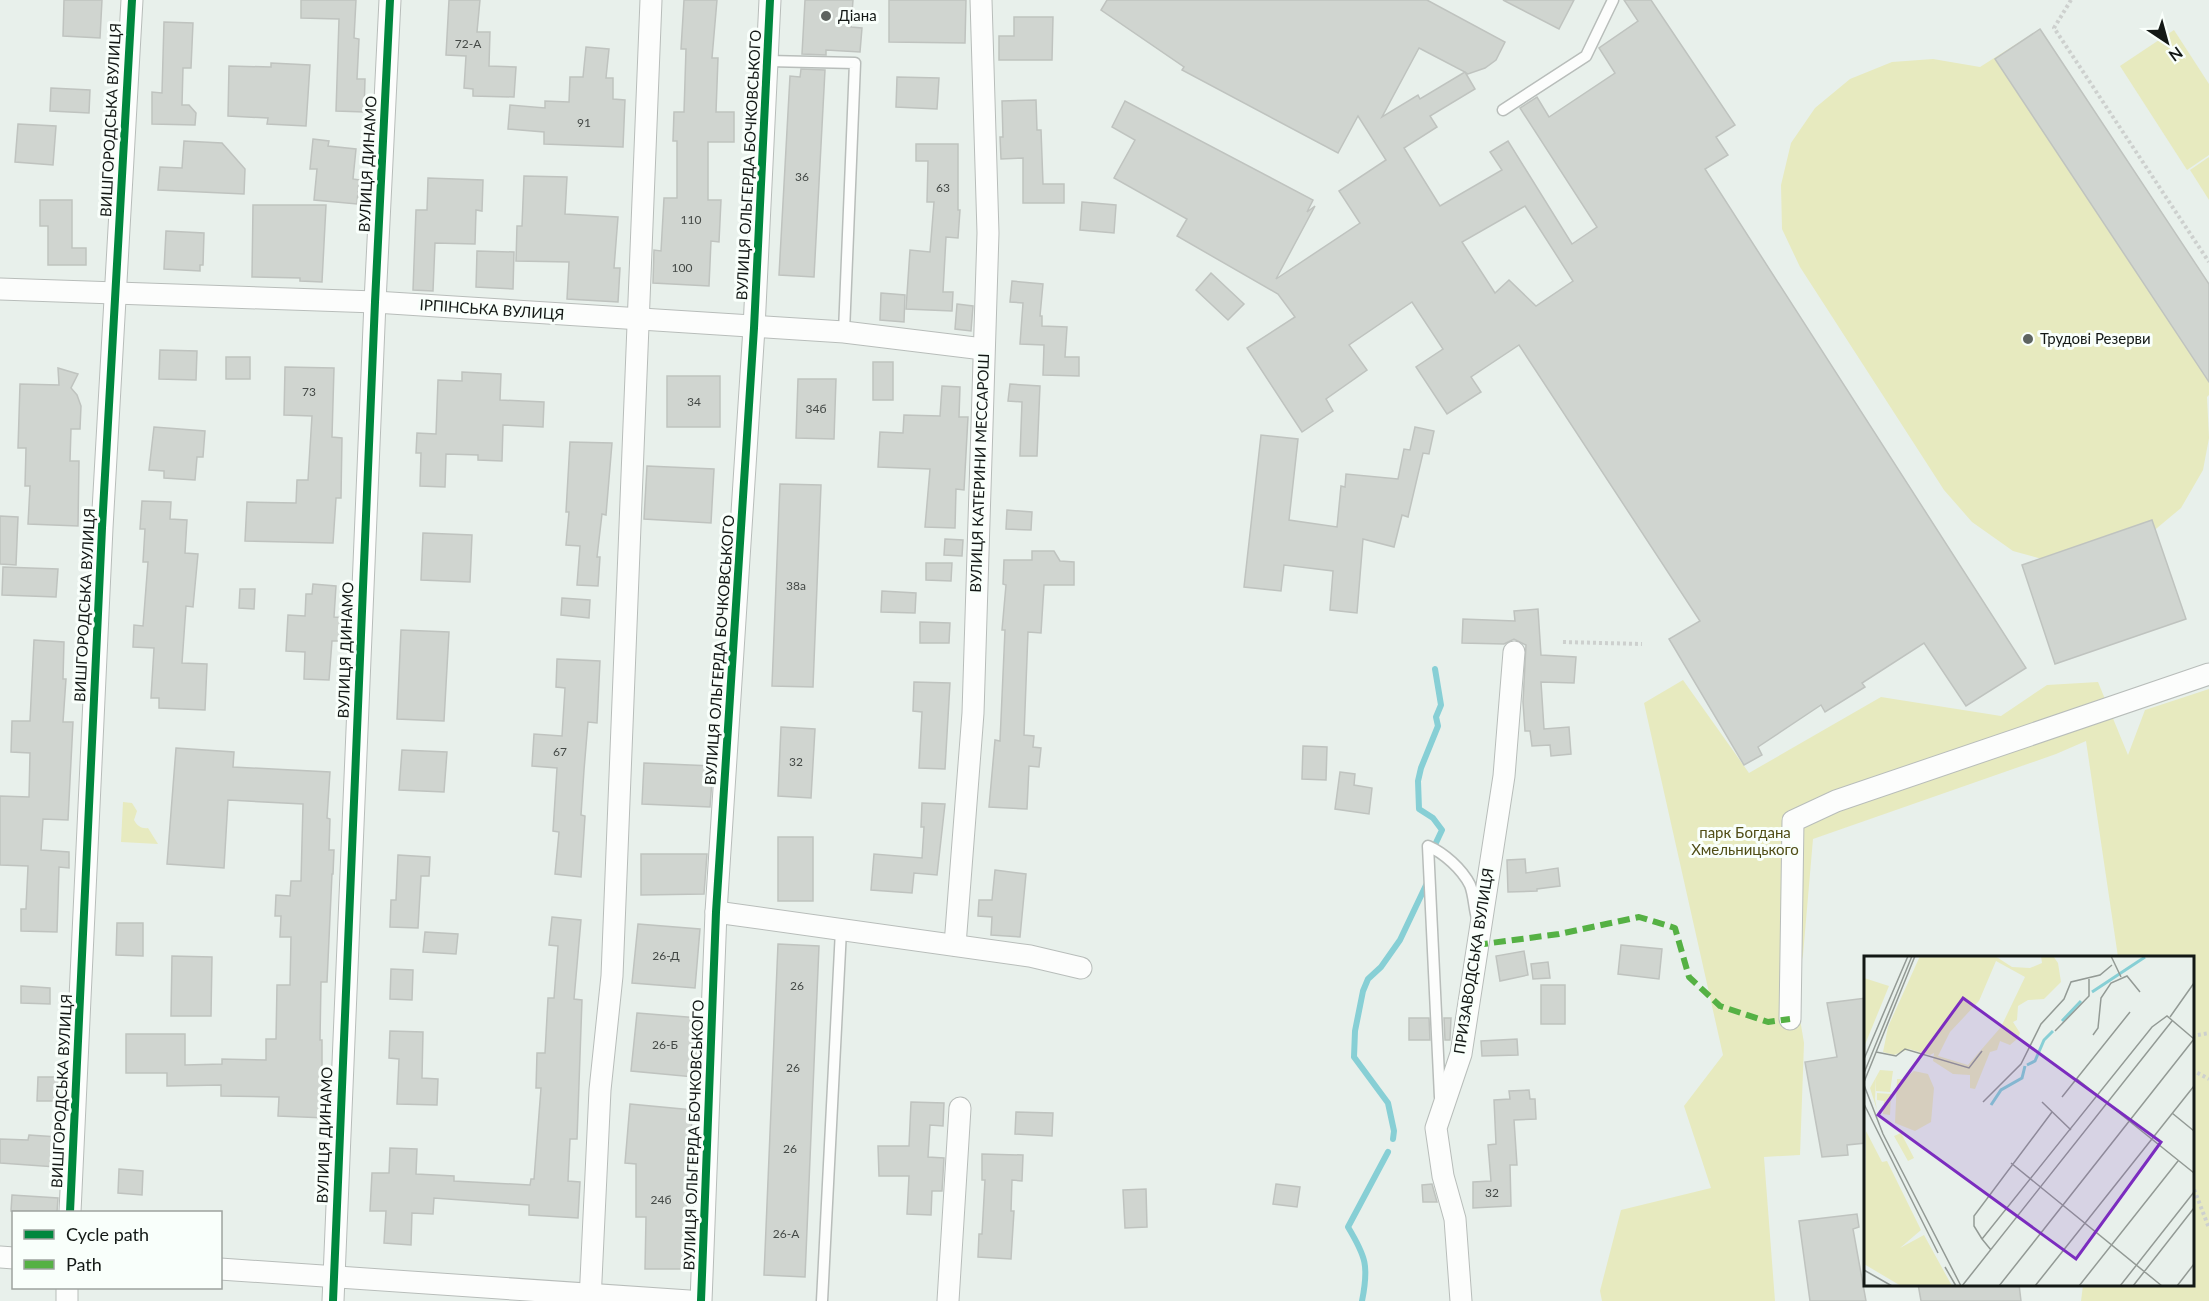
<svg xmlns="http://www.w3.org/2000/svg" width="2209" height="1301" viewBox="0 0 2209 1301" font-family="Lato,sans-serif">
<rect width="100%" height="100%" fill="#e8f0eb"/>
<g fill="#e7eabf">
<path d="M2040 29 2209 284V395L2207 397 2209 438 2203 470 2181 508 2145 538 2057 563 2013 551 1972 522 1944 490 1800 267 1782 229 1781 185 1791 143 1815 108 1850 79 1892 62 1933 59 1980 67Z"/>
<path d="M2174 30 2209 84V155L2187 170 2120 66Z"/>
<path d="M2209 157V200L2190 170Z"/>
<path d="M1683 680 1749 773 1881 697 2001 716 2047 685 2098 682 2128 755 2145 710 2209 689V1301H2081L2083 1285 2192 1284V958L2118 957 2086 741 2056 754 1813 839 1803 955 1795 989 1804 1043 1800 1155 1764 1157 1775 1301H1602L1600 1291 1621 1210 1711 1188 1684 1106 1723 1055 1644 703Z"/>
<path d="M123 802 132 803 137 811 134 820C137 826 142 829 148 828L158 844 121 842Z"/>
</g>
<g fill="none" stroke-linecap="round" stroke-linejoin="round">
<g stroke="#87cfd5" stroke-width="6">
<path d="M1433 849 1442 830 1433 818 1419 809 1418 781 1421 768 1438 726 1436 717 1441 705 1435 669"/>
<path d="M1393 1139 1394 1131 1388 1103 1354 1057 1355 1031 1363 991 1368 979 1381 967 1400 940 1428 881"/>
<path d="M1362 1301C1369 1266 1366 1257 1348 1227L1388 1152"/>
</g>
</g>
<g fill="#d0d5d0" stroke="#bfc3bf" stroke-width="1.5" fill-rule="evenodd">
<path d="M64 0H102L100 38 63 36Z"/>
<path d="M301 0H356L354 38 359 39 357 79H365L364 112 336 111 339 19 301 18Z"/>
<path d="M449 0H480L477 32H490L489 66 516 67 514 97 473 96V89L464 88 466 56 446 55Z"/>
<path d="M684 0H717L712 58H718L716 112H734V142H708V200H721L719 242 711 241 709 286 653 283 654 250 661 251 664 198H677V141H673L674 112H684L686 49H681Z"/>
<path d="M805 0H853L851 27 862 28 860 52 826 50V55L802 54Z"/>
<path d="M889 0H966L965 43 889 42Z"/>
<path d="M1107 0H1427L1505 42 1496 60 1485 68 1468 74 1465 72 1475 89 1430 116 1437 127 1404 148 1440 206 1502 170 1490 152 1508 141 1572 244 1597 227 1520 108 1537 97 1549 117 1615 73 1599 48 1638 21 1624 0H1651L1735 125 1716 137 1728 155 1705 169 2026 668 1966 706 1924 643 1862 683 1865 687 1825 712 1821 705 1758 747 1762 755 1744 765 1669 639 1700 621 1519 345 1471 377 1481 392 1447 414 1416 367 1443 349 1412 302 1349 345 1367 370 1326 399 1333 411 1302 432 1247 348 1295 317 1278 294 1177 236 1187 219 1114 178 1135 140 1112 127 1125 101 1313 200 1307 212 1315 206 1276 279 1360 223 1339 191 1386 160 1358 116 1338 153 1182 70 1184 67 1101 10ZM1419 48 1465 72 1420 99 1418 95 1382 117ZM1525 206 1573 281 1536 306 1509 280 1495 293 1462 242Z"/>
<path d="M1503 0H1574L1559 29Z"/>
<path d="M1014 17H1053L1052 60H999V36H1014Z"/>
<path d="M164 22 193 23 191 68H183L182 105H189L196 113 195 125 152 124V92L162 93Z"/>
<path d="M2040 29 2209 284V382L1995 59Z"/>
<path d="M586 47 609 49 606 78H613V99L625 100 623 147 544 144V132L508 129 510 105 545 108V101L569 102 570 77H583Z"/>
<path d="M271 63 310 65 306 126 267 124 268 118 228 116 229 66 271 67Z"/>
<path d="M801 69 825 70 814 277 779 275 790 76 800 77Z"/>
<path d="M897 77 939 78 937 109 896 107Z"/>
<path d="M51 88 90 90 89 113 50 111Z"/>
<path d="M1036 100 1037 130H1041L1043 184H1064V203H1023V158L1001 159 1000 137H1003L1002 101Z"/>
<path d="M18 124 56 126 53 165 15 162Z"/>
<path d="M313 139 329 141 328 146 356 149 353 179 359 180 357 204 314 200 317 169H310Z"/>
<path d="M184 141 222 143 245 169 244 194 158 190 160 167 182 168Z"/>
<path d="M916 144H958V210H960L958 238 946 237 943 292H953L952 311 906 309 910 250 930 252 934 202H927L928 161H916Z"/>
<path d="M524 176 567 177 565 214 618 217 614 268H620L618 302 567 299 569 262 516 261 517 226H522Z"/>
<path d="M428 178 483 180 482 211 476 210 475 244 435 243 433 291 413 290 416 210H427Z"/>
<path d="M40 200H72V248H86V265H48V226H40Z"/>
<path d="M1082 202 1116 205 1114 233 1080 230Z"/>
<path d="M253 205H326L322 282 300 281V278L252 277Z"/>
<path d="M166 231 204 233 203 265H200V271L164 269Z"/>
<path d="M477 251 514 252 513 289 476 287Z"/>
<path d="M1211 273 1244 304 1228 320 1196 290Z"/>
<path d="M1012 281 1043 284 1040 316H1042V326L1067 327 1065 357H1079V376L1043 375 1044 345 1020 344 1023 303 1010 302Z"/>
<path d="M881 293 905 295 904 322 880 320Z"/>
<path d="M957 304 973 306 971 331 955 329Z"/>
<path d="M160 350 197 351 196 380 159 379Z"/>
<rect x="226" y="357" width="24" height="22"/>
<rect x="873" y="362" width="20" height="38"/>
<path d="M285 367 334 368 332 437 342 438 341 498H336L333 543 245 541 247 502 296 503 297 480H308L312 416 284 415Z"/>
<path d="M58 368 78 374 71 388 77 395 81 406 80 429H71L70 461H79L78 526 28 524 30 486H25L26 448H18L20 384 59 385Z"/>
<path d="M462 372 501 374 500 400 544 402 543 427 503 425 502 461 478 460V455L446 454 445 487 420 486 421 453H416L417 433 436 434 438 380 462 381Z"/>
<rect x="667" y="376" width="53" height="51"/>
<path d="M798 379H836L834 439 796 438Z"/>
<path d="M1010 384 1040 386 1037 456H1020L1022 402 1008 401Z"/>
<path d="M942 386 960 387 959 417H968L964 490 956 489 955 528 925 527 930 469 878 467 880 432 903 433 904 415 940 416Z"/>
<path d="M154 427 205 431 203 457H197L195 480 164 478V471L149 470Z"/>
<path d="M1415 427 1434 431 1429 454 1423 453 1408 517 1402 515 1394 547 1363 539 1357 613 1330 610 1333 571 1284 565 1281 591 1244 587 1261 435 1298 439 1289 520 1337 527 1341 486 1345 487 1346 474 1398 479 1404 449 1410 450Z"/>
<path d="M570 442 612 443 606 515 602 514 597 557H600L598 586 577 585 580 546 566 545 569 512H566Z"/>
<path d="M647 466 714 469 711 523 644 519Z"/>
<path d="M780 484 821 485 813 687 772 686Z"/>
<path d="M142 501 171 502 170 519 187 520 185 553 198 554 193 607 186 606 182 663 207 664 205 710 159 708V698H151L154 648 133 647 134 625 143 626 148 562H143L145 529H140Z"/>
<path d="M1007 510 1032 512 1031 530 1006 529Z"/>
<path d="M0 516 18 517 16 565 0 564Z"/>
<path d="M2152 520 2186 619 2055 664 2022 565Z"/>
<path d="M423 533 472 535 470 582 421 580Z"/>
<path d="M945 539 963 540 962 556 944 555Z"/>
<path d="M1032 551H1054L1060 561 1074 562V585H1044L1041 633 1028 632 1024 735 1034 736 1033 747 1041 748 1039 767 1029 766 1027 809 989 807 995 740 1000 741 1005 630H1002L1006 585 1003 584 1004 560H1032Z"/>
<path d="M926 563H952L951 581 926 580Z"/>
<path d="M3 567 58 569 56 597 2 595Z"/>
<path d="M313 584 336 586 334 617 347 618 345 641H332L329 680 304 679 305 652 286 651 288 615 305 616 306 594H312Z"/>
<path d="M240 589H255L254 609 239 608Z"/>
<path d="M882 591 916 593 915 613 881 612Z"/>
<path d="M562 598 590 600 589 618 561 615Z"/>
<path d="M1538 609 1541 655 1576 657 1574 683 1541 682 1544 729 1569 727 1571 754 1551 756 1550 745 1532 746 1530 731H1525L1523 702 1526 645 1514 639 1504 644 1462 643 1463 619 1515 621 1514 611Z"/>
<path d="M920 622 950 623 949 643H920Z"/>
<path d="M401 630 449 632 444 721 397 719Z"/>
<path d="M34 640 64 642 63 679H66L63 722H73L68 820 43 819 41 850 69 852V868L59 867 57 932 21 931V909H26L28 866 0 865V796L29 797 30 753 11 752 12 721H30Z"/>
<path d="M557 659 600 661 597 723 588 722 584 770 581 815 585 816 581 877 555 874 559 832 553 831 557 768 532 766 534 734 562 736 565 688 556 687Z"/>
<path d="M914 682 950 683 945 769 919 768 922 712 913 711Z"/>
<path d="M781 727 815 729 811 798 778 796Z"/>
<path d="M1303 746 1327 747 1326 780 1302 779Z"/>
<path d="M176 748 234 752 233 767 330 772 327 818 330 819 329 850H334L333 874H332L327 982H321L320 1040H322V1075H329L326 1118 278 1116 279 1097 221 1096V1085L167 1086V1073H126V1034H185V1065L222 1064V1059L266 1060V1039H276L277 985H290L291 937H280L281 916H275L276 895 290 896 291 881H301L303 804 228 800 224 868 167 864Z"/>
<path d="M402 750 447 752 444 792 399 790Z"/>
<path d="M644 763 713 766 710 807 642 804Z"/>
<path d="M1340 772 1355 774 1354 785 1372 788 1369 814 1335 809Z"/>
<path d="M922 803 945 804 937 875 914 873 912 893 871 890 874 854 922 858 924 827H921Z"/>
<rect x="778" y="837" width="35" height="64"/>
<path d="M641 854H707L704 894 641 895Z"/>
<path d="M398 855 430 857 429 876H421L418 928 390 927 391 900H396Z"/>
<path d="M1525 859 1526 873 1558 868 1560 886 1537 889V891L1508 892 1507 860Z"/>
<path d="M995 870 1026 874 1020 937 991 935 992 917 978 916 979 900H992Z"/>
<path d="M552 917 581 920 574 999 582 1000 577 1139H570L568 1181 580 1182 578 1218 529 1215V1205L434 1198 433 1214 412 1213 411 1245 384 1243 386 1211H370L372 1173H389L390 1148 417 1149 416 1174 454 1176V1181L530 1185 531 1179H534L541 1088H536L537 1053H545L548 998H554L558 946 549 945Z"/>
<path d="M117 923H143V956L116 955Z"/>
<path d="M638 924 700 929 695 988 632 983Z"/>
<path d="M425 932 458 934 456 954 423 952Z"/>
<path d="M778 944 819 946 805 1277 764 1275Z"/>
<path d="M1621 945 1662 949 1659 979 1618 974Z"/>
<path d="M1524 951 1528 975 1500 981 1496 956Z"/>
<path d="M172 956 212 957 211 1016H171Z"/>
<path d="M1548 962 1550 978 1533 979 1531 964Z"/>
<path d="M391 969 413 970 412 1000 390 999Z"/>
<rect x="1541" y="985" width="24" height="39"/>
<path d="M21 986 50 988V1004L21 1003Z"/>
<path d="M1866 998V1143L1847 1145 1848 1155 1822 1157 1805 1062 1837 1057 1827 1003Z"/>
<path d="M637 1013 699 1018 694 1077 631 1071Z"/>
<path d="M1409 1018H1429L1430 1040H1409Z"/>
<path d="M1444 1018H1451L1450 1040H1445Z"/>
<path d="M390 1031 423 1032 422 1078 438 1079 437 1105 397 1104 399 1059 389 1058Z"/>
<path d="M1517 1039 1518 1055 1482 1056 1481 1041Z"/>
<path d="M38 1077H59L58 1101H37Z"/>
<path d="M1529 1090 1530 1099H1535L1536 1119 1514 1120 1517 1165H1510L1511 1206 1473 1208V1182L1491 1181 1488 1145 1496 1144 1494 1100 1510 1099 1509 1091Z"/>
<path d="M911 1102 944 1103 943 1126 930 1125 928 1157 944 1158 942 1191H932L931 1215 907 1214 909 1176H879L878 1146H909Z"/>
<path d="M630 1104 693 1110 687 1170 686 1236H690L689 1269H645L646 1217H636V1164L625 1163Z"/>
<path d="M1016 1112 1053 1113 1052 1136 1015 1134Z"/>
<path d="M29 1135 58 1137 56 1167 0 1163V1139L28 1140Z"/>
<path d="M982 1154 1023 1155 1022 1181 1012 1180 1011 1211H1014L1011 1259 978 1257 979 1234H982L985 1180H982Z"/>
<path d="M119 1169 143 1171 142 1195 118 1193Z"/>
<path d="M1276 1184 1300 1187 1297 1207 1273 1204Z"/>
<path d="M1432 1184 1437 1202H1423L1422 1185Z"/>
<path d="M1146 1189 1147 1227 1125 1228 1123 1190Z"/>
<path d="M12 1195 58 1198 57 1212 11 1211Z"/>
<path d="M1857 1214 1859 1227 1853 1229 1866 1301H1810L1799 1221Z"/>
<path d="M1918 1284H2019L2021 1301H1921Z"/>
</g>
<g fill="none" stroke-linecap="round" stroke-linejoin="round">
<g stroke="#b8bdba" stroke-width="13">
<g id="service">
<path d="M768 61 855 63 844 332"/>
<path d="M1503 110 1586 56 1613 0"/>
<path d="M1440 1097 1428 846C1444 853 1462 869 1470 885 1474 895 1474 908 1477 918"/>
<path d="M822 1301 841 930"/>
</g>
</g>
<g stroke="#b8bdba" stroke-width="23">
<g id="minor">
<path d="M0 289 375 302 844 332 983 349"/>
<path d="M716 912 1030 956 1081 968"/>
<path d="M955 945 973 713 988 233 981 0"/>
<path d="M1790 1019 1793 821 1836 801 2209 674"/>
<path d="M70 1212 102 528 132 0"/>
<path d="M0 1257 14 1258"/>
<path d="M220 1269 689 1301"/>
<path d="M67 1301V1288"/>
<path d="M333 1301 375 302 390 0"/>
<path d="M590 1301 600 1090 612 976 651 0"/>
<path d="M701 1301 716 912 754 328 770 0"/>
<path d="M948 1301 960 1108"/>
<path d="M1461 1301 1455 1219 1443 1176 1436 1128 1461 1054 1504 776 1514 652"/>
</g>
</g>
<g stroke="#cdd0ce" stroke-width="4" stroke-dasharray="3 3" stroke-linecap="butt">
<path d="M2071 0 2054 28 2209 262"/>
<path d="M1563 642 1642 644"/>
<path d="M2192 1036 2209 1033"/>
<path d="M2192 1070 2209 1079"/>
<path d="M2192 1184 2209 1228"/>
</g>
<use href="#service" stroke="#fcfdfc" stroke-width="10"/>
<use href="#minor" stroke="#fcfdfc" stroke-width="21"/>
<path stroke="#55b144" stroke-width="6" stroke-dasharray="12 6" stroke-linecap="butt" d="M1476 945 1559 934 1639 917 1675 928 1689 977 1720 1006 1768 1022 1790 1019"/>
<g stroke="#f9fffb" stroke-width="11">
<g id="cycleway">
<path d="M70 1212 102 528 132 0"/>
<path d="M333 1301 375 302 390 0"/>
<path d="M701 1301 716 912 754 328 770 0"/>
</g>
</g>
<use href="#cycleway" stroke="#00873e" stroke-width="8"/>
</g>
<g fill="#5e6460" stroke="#f9fffb" stroke-width="2">
<circle cx="826" cy="16" r="6"/>
<circle cx="2028" cy="339" r="6"/>
</g>
<g text-anchor="middle" stroke-width="6" stroke-linejoin="round" paint-order="stroke">
<g font-size="12" fill="#444946">
<text x="468" y="48">72-А</text>
<text x="584" y="127">91</text>
<text x="802" y="181">36</text>
<text x="943" y="192">63</text>
<text x="691" y="224">110</text>
<text x="682" y="272">100</text>
<text x="309" y="396">73</text>
<text x="694" y="406">34</text>
<text x="816" y="413">34б</text>
<text x="796" y="590">38а</text>
<text x="560" y="756">67</text>
<text x="796" y="766">32</text>
<text x="666" y="960">26-Д</text>
<text x="797" y="990">26</text>
<text x="665" y="1049">26-Б</text>
<text x="793" y="1072">26</text>
<text x="790" y="1153">26</text>
<text x="1492" y="1197">32</text>
<text x="661" y="1204">24б</text>
<text x="786" y="1238">26-А</text>
</g>
<g font-size="15" fill="#131815" stroke="#f9fffb" text-anchor="start">
<text x="838" y="21">Діана</text>
<text x="2040" y="344">Трудові Резерви</text>
</g>
<g font-size="15" fill="#131815" stroke="#f9fffb">
<text transform="translate(111 120) rotate(-87)" y="5">ВИШГОРОДСЬКА ВУЛИЦЯ</text>
<text transform="translate(368 164) rotate(-87)" y="5">ВУЛИЦЯ ДИНАМО</text>
<text transform="translate(749 165) rotate(-87)" y="5">ВУЛИЦЯ ОЛЬГЕРДА БОЧКОВСЬКОГО</text>
<text transform="translate(492 310) rotate(4)" y="5">ІРПІНСЬКА ВУЛИЦЯ</text>
<text transform="translate(980 473) rotate(-88)" y="5">ВУЛИЦЯ КАТЕРИНИ МЕССАРОШ</text>
<text transform="translate(85 605) rotate(-87)" y="5">ВИШГОРОДСЬКА ВУЛИЦЯ</text>
<text transform="translate(346 650) rotate(-88)" y="5">ВУЛИЦЯ ДИНАМО</text>
<text transform="translate(720 650) rotate(-86)" y="5">ВУЛИЦЯ ОЛЬГЕРДА БОЧКОВСЬКОГО</text>
<text transform="translate(1474 961) rotate(-81)" y="5">ПРИЗАВОДСЬКА ВУЛИЦЯ</text>
<text transform="translate(62 1091) rotate(-87)" y="5">ВИШГОРОДСЬКА ВУЛИЦЯ</text>
<text transform="translate(325 1135) rotate(-88)" y="5">ВУЛИЦЯ ДИНАМО</text>
<text transform="translate(694 1135) rotate(-88)" y="5">ВУЛИЦЯ ОЛЬГЕРДА БОЧКОВСЬКОГО</text>
</g>
<g font-size="15" fill="#504d16" stroke="#f9fffb">
<text x="1745" y="838">парк Богдана<tspan x="1745" dy="17">Хмельницького</tspan></text>
</g>
</g>
<g transform="translate(1864 956)">
<rect width="330" height="330" fill="#e8f0eb"/>
<path d="M56 0H131L148 11 166 12 178 7 177 0H189L194 7 197 26 180 43 164 44 154 50 153 64 149 66 156 77 153 83 146 89 136 85 133 94 126 96 111 133 106 132V119L89 118 69 105 70 97 66 99 45 93 30 99 19 96 24 71ZM132 5 161 21 137 71 104 109 74 100 86 76 115 45ZM0 22 25 30 0 91ZM16 114 29 115 26 136 12 135V122L11 143 13 154 6 132ZM50 115 64 118 70 132 67 166 51 175 31 167 33 123H40ZM13 137 27 138 26 159 19 158 20 145 13 144ZM2 175 18 206 23 205 57 274 36 292 60 279 88 330H37L0 308ZM37 177 50 202 44 205 30 180Z" fill="#e7eabf" fill-rule="evenodd"/>
<path fill="none" stroke="#87cfd5" stroke-width="3" d="M228 36 281 1M198 65 217 45M163 109 171 105 180 84 189 75M127 149 137 134 158 122 161 110"/>
<path fill="none" stroke="#939a95" stroke-width="1.5" d="M247 0 257 21M306 61 330 27M191 75 225 40V23M229 79 234 72 237 42 247 27 263 20 276 36M12 96 32 100 41 93 105 112 118 95M0 103 44 0M0 117 48 0M213 123 330 217M0 126 51 0M0 129 19 178 97 330M198 141 266 56M119 146 157 108 177 68 200 43 207 26 236 19 248 9M178 146 207 174M0 148 74 297M308 157 330 175M147 207 298 330M118 283 110 270V260L188 156M127 294 118 283 288 71 303 60 330 83M81 311 92 330M0 314 28 330M98 330 308 65M135 330 330 83M171 330 330 130M215 330 314 205M256 330 330 236M269 330 330 252M313 330 330 308"/>
<path fill="#7b2cbf" fill-opacity="0.15" stroke="#7b2cbf" stroke-width="3" d="M99 42 297 186 212 303 14 159Z"/>
<rect width="330" height="330" fill="none" stroke="#131815" stroke-width="3"/>
</g>
<rect x="12" y="1211" width="210" height="78" fill="#f9fffb" stroke="#9da39f" stroke-width="1.5"/>
<rect x="24" y="1230" width="30" height="9" fill="#00873e" stroke="#9da39f" stroke-width="1.5"/>
<text x="66" y="1241" font-size="18" fill="#131815">Cycle path</text>
<rect x="24" y="1260" width="30" height="9" fill="#55b144" stroke="#9da39f" stroke-width="1.5"/>
<text x="66" y="1271" font-size="18" fill="#131815">Path</text>
<g transform="translate(2167 42) rotate(144)" stroke="#f9fffb" stroke-width="4.5" paint-order="stroke">
<path d="M0-4.5L10 22L0 15L-10 22Z" fill="#131815"/>
<text y="-9" font-size="16" font-weight="bold" text-anchor="middle" fill="#131815">N</text>
</g>
</svg>
